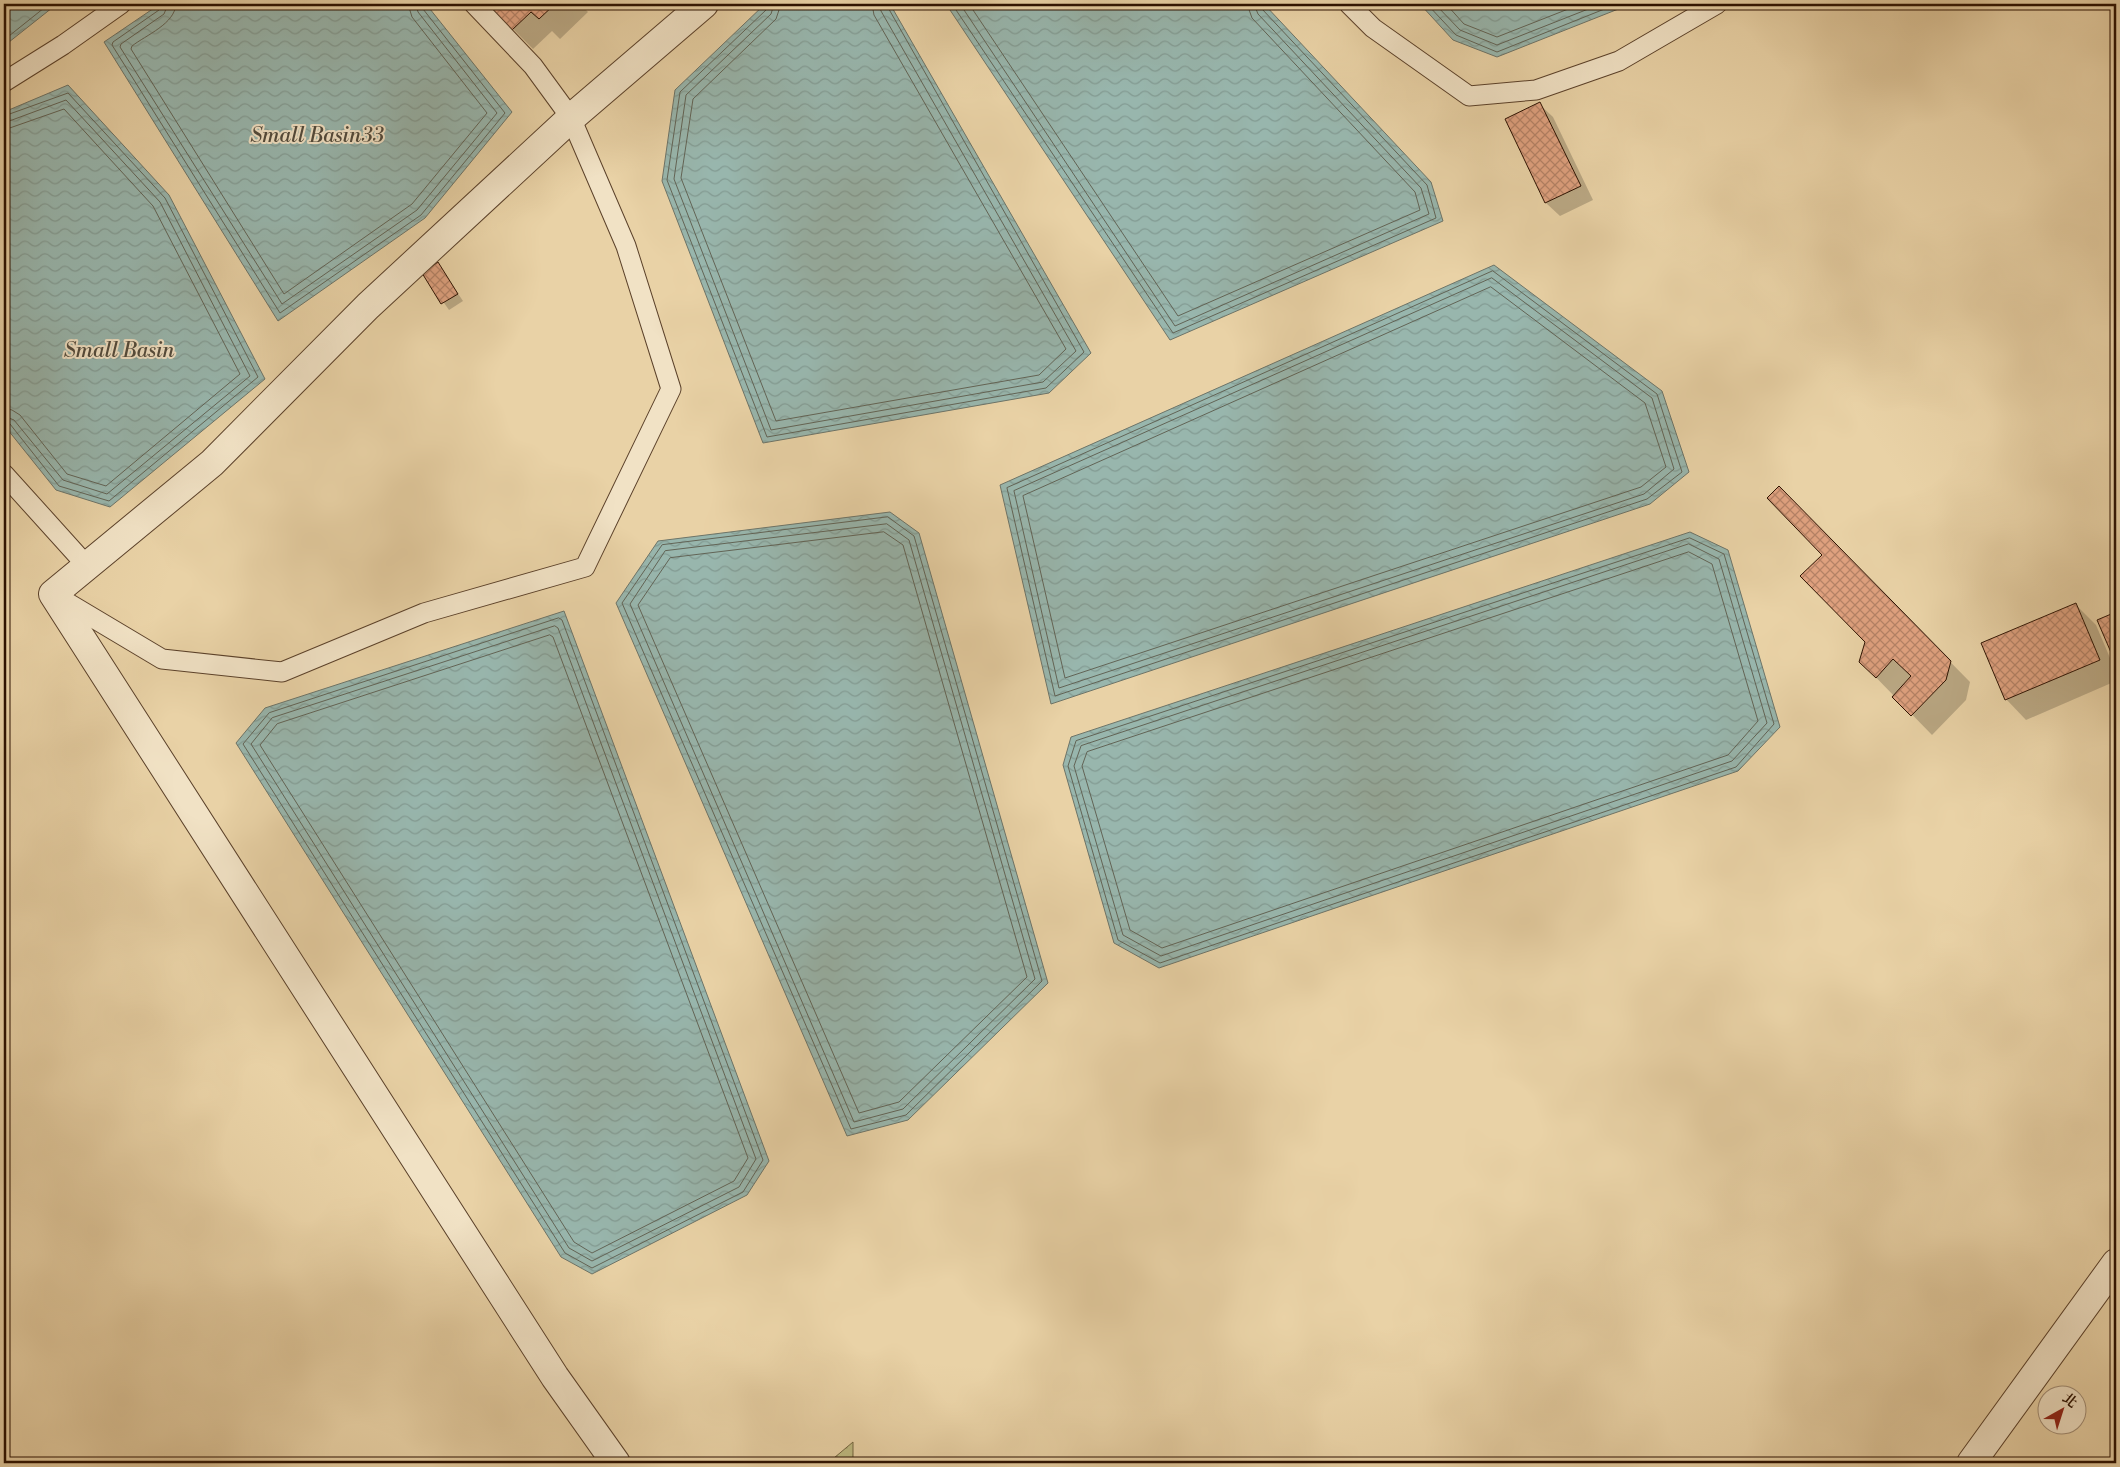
<svg xmlns="http://www.w3.org/2000/svg" width="2120" height="1467" viewBox="0 0 2120 1467" font-family="'Libre Bodoni','Noto Serif TC',serif">
<defs>
<pattern id="cemetery-stones" width="16" height="16" patternUnits="userSpaceOnUse" patternTransform="scale(1.25)"><rect width="16" height="16" fill="#beba81"/><path d="M2 7V4a2 2 0 0 1 4 0v3zM10 15v-3a2 2 0 0 1 4 0v3z" fill="#a39f6e"/></pattern>
<pattern id="water-waves" width="16" height="10" patternUnits="userSpaceOnUse" patternTransform="scale(1.25)"><rect width="16" height="10" fill="#98b6ad"/><path d="M0 5q4-4 8 0t8 0" fill="none" stroke="#839b93"/></pattern>
<pattern id="building-cross-hatch" width="8" height="8" patternUnits="userSpaceOnUse" patternTransform="scale(1.25)"><rect width="8" height="8" fill="#dfa17f"/><path d="M0 0l8 8M0 8l8-8" fill="none" stroke="#b58266"/></pattern>
</defs>
<rect width="100%" height="100%" fill="#e9d2a6"/>
<filter id="stains"><feTurbulence type="fractalNoise" baseFrequency=".004" numOctaves="4"/><feColorMatrix values="0 0 0 0 .2 0 0 0 0 .09 0 0 0 0 .02 0 0 0 .5 -.17"/></filter>
<radialGradient id="worn" r=".72"><stop offset=".6" stop-color="#630" stop-opacity="0"/><stop offset="1" stop-color="#630" stop-opacity=".3"/></radialGradient>
<path fill="url(#cemetery-stones)" stroke="#756640" d="M853 1442V1463H828Z"/>
<g fill="url(#water-waves)" stroke="#6d7468">
<path d="M4 4H57L4 46Z"/>
<path d="M160 4H426L512 112 425 218 278 321 104 42Z"/>
<path d="M765 4H890L1091 353 1049 393 763 443 662 181 675 90Z"/>
<path d="M946 4H1264L1431 182 1443 221 1170 340Z"/>
<path d="M1420 4H1631L1497 57 1453 40Z"/>
<path d="M68 85 169 195 265 379 110 507 56 490 4 425V112Z"/>
<path d="M1494 265 1662 391 1689 472 1650 504 1051 704 1000 485Z"/>
<path d="M890 512 919 533 1048 983 908 1120 847 1136 616 603 658 541Z"/>
<path d="M1690 532 1728 550 1780 727 1738 771 1159 968 1114 943 1063 765 1071 737Z"/>
<path d="M564 611 769 1161 747 1195 592 1274 561 1257 236 743 265 708Z"/>
</g>
<g fill="#0003">
<path d="M488 4H580L588 12 560 39 552 31 533 49Z"/>
<path d="M1539 104 1553 117 1593 200 1560 216 1546 203 1506 120Z"/>
<path d="M438 264 463 301 449 310 423 273Z"/>
<path d="M1779 488 1970 682 1966 700 1932 735 1861 662 1867 641 1823 555Z"/>
<path d="M2076 605 2096 625 2116 672V681L2026 720 2006 699Z"/>
<path d="M2116 613V658L2099 621Z"/>
</g>
<g fill="none" stroke-linecap="round" stroke-linejoin="round">
<g stroke="#626456" stroke-width="1">
<path d="M162 4 159 10 113 42 112 45 280 313 421 215 505 113 423 9 422 4"/>
<path d="M168 4 164 14 121 44 120 47 282 304 417 210 497 113 418 12 416 4"/>
<path d="M176 4C175 24 146 35 132 46L131 49 284 294 412 204 487 113 412 17 408 4"/>
<path d="M768 4 766 10 680 92 667 180 767 437 1046 388 1084 352 886 4"/>
<path d="M774 4 771 14 686 95 674 179 771 430 1043 382 1076 351 881 11 879 4"/>
<path d="M781 4 776 19 693 99 681 178 776 421 1039 375 1066 349 874 15 872 4"/>
<path d="M952 4 1173 333 1436 218 1427 185 1262 9 1261 4"/>
<path d="M960 4 1175 326 1429 214 1421 188 1258 14 1254 4"/>
<path d="M969 4 1178 316 1420 210 1415 192 1252 18 1247 4"/>
<path d="M1427 4 1456 35 1497 52 1617 4"/>
<path d="M1435 4 1460 30 1497 45 1601 4"/>
<path d="M1446 4 1464 24 1497 37 1581 4"/>
<path d="M4 40 49 4"/>
<path d="M4 116 68 93 165 198 258 377 109 501 59 486 10 424 4 422"/>
<path d="M4 123 66 100 160 202 250 376 107 494 63 480 14 420 4 416"/>
<path d="M4 130 64 109 153 206 240 374 106 486 67 474 20 415 12 410 4 408"/>
<path d="M1493 271 1657 394 1682 472 1647 499 1055 696 1007 488Z"/>
<path d="M1492 278 1652 398 1674 469 1644 494 1059 688 1014 491Z"/>
<path d="M1491 287 1645 403 1666 467 1641 487 1065 678 1023 496Z"/>
<path d="M888 517 914 536 1042 981 906 1115 851 1129 622 603 662 545Z"/>
<path d="M887 524 909 540 1035 979 903 1109 854 1122 630 604 665 551Z"/>
<path d="M884 532 903 545 1027 977 899 1102 859 1113 638 605 670 558Z"/>
<path d="M1690 538 1724 554 1774 724 1736 767 1160 963 1118 940 1068 766 1076 741Z"/>
<path d="M1689 544 1719 559 1767 723 1732 761 1161 956 1123 935 1074 766 1081 746Z"/>
<path d="M1689 552 1712 564 1758 721 1728 755 1162 948 1130 930 1082 766 1087 752Z"/>
<path d="M559 618 562 620 763 1160 743 1192 592 1268 565 1253 243 744 269 713Z"/>
<path d="M555 626 558 628 756 1159 739 1187 592 1261 569 1248 251 744 272 718Z"/>
<path d="M550 635 553 637 748 1158 734 1181 592 1253 574 1242 260 745 277 724Z"/>
</g>
</g>
<g fill="url(#building-cross-hatch)" stroke="#2c1100">
<path d="M487 4H555L539 19 531 12 512 30Z"/>
<path d="M1540 102 1581 186 1545 203 1505 119Z"/>
<path d="M438 262 458 294 441 304 422 273Z"/>
<path d="M1779 486 1951 661 1946 680 1911 716 1892 697 1911 676 1893 659 1876 678 1859 662 1865 642 1800 576 1822 555 1767 498Z"/>
<path d="M2076 603 2100 660 2005 700 1981 643Z"/>
<path d="M2116 612V656L2113 657 2097 620Z"/>
</g>
<g fill="none" stroke-linecap="round" stroke-linejoin="round">
<g stroke="#5b412a" stroke-width="21">
<g id="service">
<path d="M1349 4 1373 28 1469 96 1536 90 1619 61 1717 4"/>
<path d="M4 82 63 45 121 4"/>
<path d="M4 474 87 566"/>
<path d="M58 597 162 659 282 672 424 613 585 567 671 389 626 246 571 118 533 66 474 4"/>
</g>
</g>
<g stroke="#5b412a" stroke-width="30">
<path id="minor" d="M616 1463 555 1377 53 594 212 463 368 306 571 118 704 4"/>
</g>
<g stroke="#5b412a" stroke-width="30">
<path id="tertiary" d="M1971 1463 2116 1263"/>
</g>
<use href="#service" stroke="#f1e2c5" stroke-width="19"/>
<use href="#minor" stroke="#f1e2c5" stroke-width="28"/>
<use href="#tertiary" stroke="#f1e2c5" stroke-width="28"/>
</g>
<g text-anchor="middle" stroke-width="4" stroke-linejoin="round" paint-order="stroke">
<g font-size="21" font-style="italic" fill="#524b3d" stroke="#f1e2c5">
<text x="317" y="142">Small Basin33</text>
<text x="119" y="357">Small Basin</text>
</g>
</g>
<rect width="2120" height="1467" fill="none" stroke="#e9d2a6" stroke-width="20"/>
<rect x="5" y="5" width="2110" height="1457" fill="none" stroke="#2c1100" stroke-width="2.5"/>
<rect x="10" y="10" width="2100" height="1447" fill="none" stroke="#2c1100"/>
<g transform="translate(2062 1410) rotate(39)"><circle r="24" fill="#f1e2c5" stroke="#a28e76"/>
<path d="M0-4L9 19L0 12L-9 19Z" fill="#8f2418"/>
<text y="-8" font-size="14" font-weight="bold" text-anchor="middle" fill="#2c1100">北</text>
</g>
<rect width="100%" height="100%" filter="url(#stains)"/>
<rect width="100%" height="100%" fill="url(#worn)"/>
</svg>
